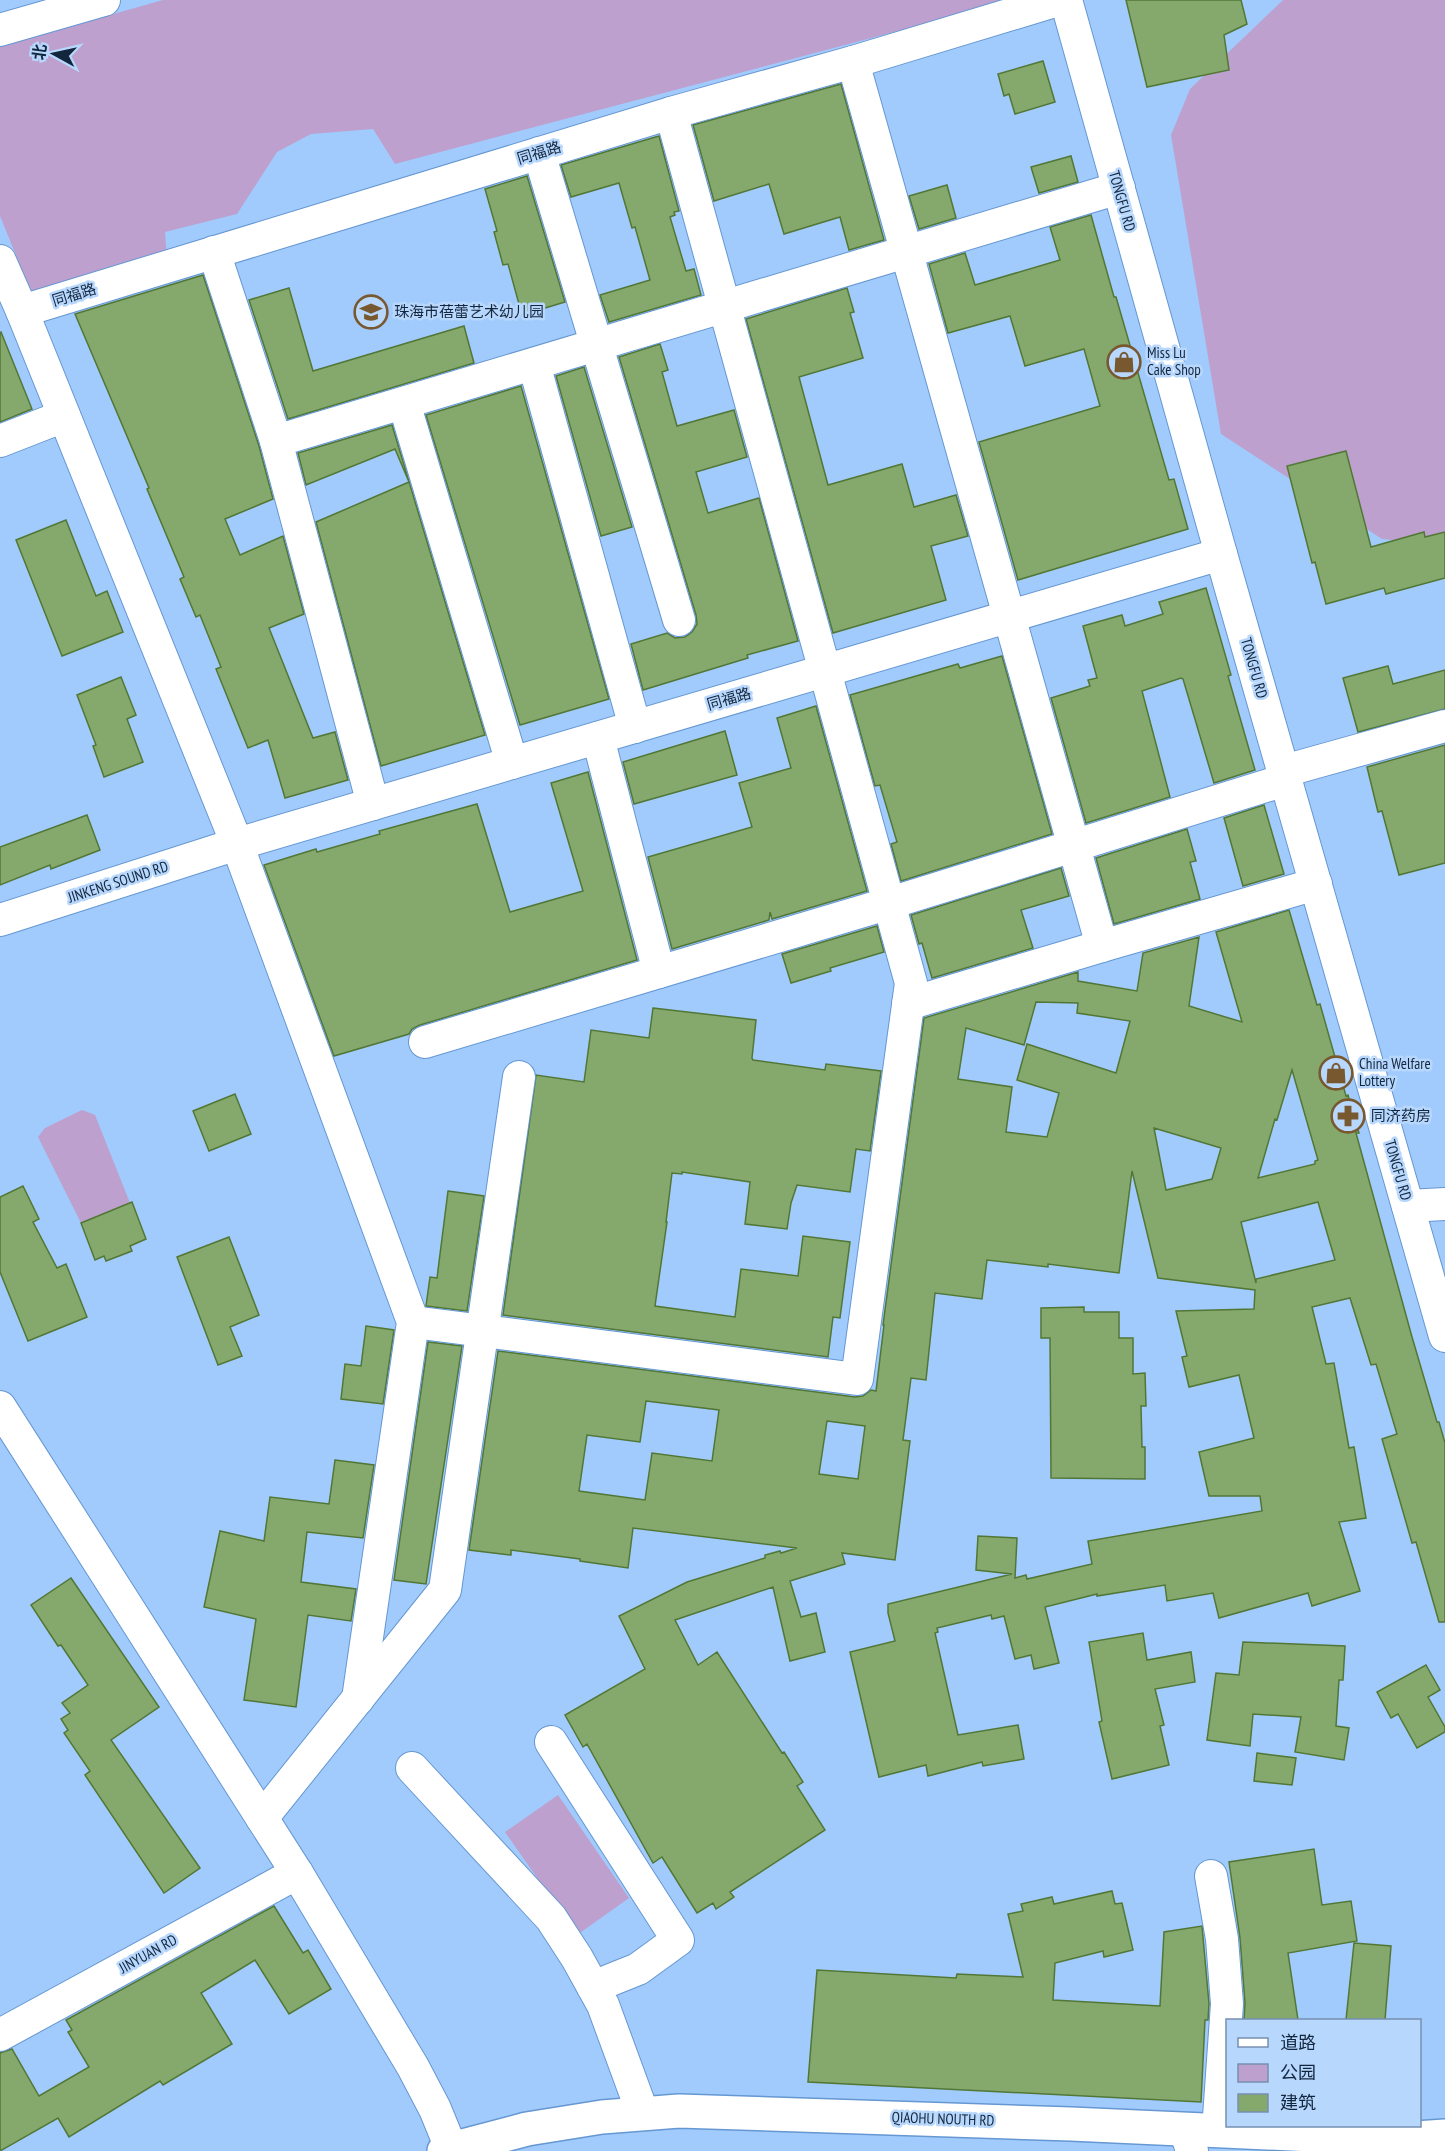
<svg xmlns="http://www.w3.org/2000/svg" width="1445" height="2151" viewBox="0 0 1445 2151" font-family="'PT Sans Narrow','Noto Sans SC',sans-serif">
<rect width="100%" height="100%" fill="#a1cbfc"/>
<g fill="#bda0ce">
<path d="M163 0H1015L395 164 373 129 311 134 277 152 237 214 165 232 167 260 33 297 0 216V46Z"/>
<path d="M1283 0H1445V545L1382 539 1221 434 1171 135 1190 89Z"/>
<path d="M82 1110 95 1115 130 1203 81 1223 38 1137 45 1128Z"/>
<path d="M558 1795 629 1898 577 1935 505 1832Z"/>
</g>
<g fill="#85a96d" stroke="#527735" stroke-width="1.5" fill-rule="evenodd">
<path d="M1126 0H1241L1247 24 1224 35 1229 70 1147 87Z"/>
<path d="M1043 61 1055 102 1015 114 1009 94 1004 96 998 74Z"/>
<path d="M841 84 884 240 849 250 840 217 784 234 769 184 714 201 693 125Z"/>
<path d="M659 136 679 211 674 212 675 215 670 217 686 271 694 269 701 295 609 322 600 295 650 280 635 227 632 228 619 183 571 197 561 165Z"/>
<path d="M1071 156 1078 182 1039 193 1031 167Z"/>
<path d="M527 176 565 302 522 315 508 264 503 265 494 232 497 231 485 189Z"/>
<path d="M947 185 956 218 919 229 909 196Z"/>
<path d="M1091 215 1114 297H1116L1169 480 1174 479 1188 529 1018 580 979 442 1100 406 1084 349 1025 366 1010 316 948 333 929 264 965 253 975 285 1060 260 1050 227Z"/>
<path d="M203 275 259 446 273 499 225 519 240 555 283 536 304 614 269 628 313 738 335 732 348 780 285 798 268 740 248 748 216 669 221 667 200 615 196 617 180 579 184 577 147 489 149 488 75 314Z"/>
<path d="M289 288 313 371 464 326 474 363 288 419 249 300Z"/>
<path d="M847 288 854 312 850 313 863 358 799 377 828 485 902 464 914 507 956 495 968 536 931 546 946 600 833 633 746 319Z"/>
<path d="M1 332 32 409 0 422V333Z"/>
<path d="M660 344 668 370 662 372 677 426 734 410 747 457 696 472 708 513 759 498 798 641 747 655 748 658 643 690 631 644 667 633 675 638 685 637 692 632 697 624 696 615 619 357Z"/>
<path d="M584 367 632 527 601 536 556 376Z"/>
<path d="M521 386 609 699 520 725 426 415Z"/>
<path d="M392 425 485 735 381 766 316 522 409 482 395 449 306 485 298 453Z"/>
<path d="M1346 451 1371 547 1424 532 1425 537 1445 532V578L1386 594 1384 588 1326 604 1315 562 1312 563 1287 466Z"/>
<path d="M66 520 96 596 107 591 123 632 62 656 16 540Z"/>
<path d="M1206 588 1231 675 1228 676 1255 770 1214 783 1183 679 1181 678 1142 691 1170 797 1086 823 1051 698 1090 686 1088 680 1097 678 1083 626 1122 615 1125 626 1163 614 1159 602Z"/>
<path d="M1002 656 1052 834 901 881 891 844 897 842 880 785 875 786 850 695 958 664 960 668Z"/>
<path d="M1388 666 1393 684 1445 670V709L1358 732 1343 678Z"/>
<path d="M121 677 136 715 127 719 143 762 104 777 93 746 96 745 77 695Z"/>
<path d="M816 706 867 891 772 919 770 912 769 920 672 949 648 857 752 827 739 783 791 768 777 718Z"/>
<path d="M725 731 737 775 634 804 623 762Z"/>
<path d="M1445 745V863L1399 875 1382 811 1378 812 1367 767Z"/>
<path d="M588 772 637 960 420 1025 412 1029 409 1034 334 1056 264 865 316 849 317 852 380 834 379 831 477 804 510 912 583 891 551 783Z"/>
<path d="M1264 805 1284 874 1243 886 1224 818Z"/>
<path d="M87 815 100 850 51 869 50 865 0 885V847Z"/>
<path d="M1187 829 1196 861 1190 862 1200 899 1114 924 1096 858Z"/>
<path d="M1061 868 1069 896 1021 910 1033 948 932 978 922 943 919 944 911 915Z"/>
<path d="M1289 910 1317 1005 1320 1004 1346 1096 1348 1095 1359 1133H1356L1412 1337 1437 1422H1439L1445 1443V1622H1439L1416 1542 1412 1543 1382 1439 1397 1434 1376 1364 1371 1365 1350 1298 1312 1307 1326 1364 1334 1363 1349 1448 1354 1447 1366 1518 1339 1522 1360 1591 1312 1606 1308 1593 1219 1618 1213 1593 1167 1601 1165 1585 1097 1596V1594L1045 1607 1059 1663 1034 1669 1031 1655 1015 1659 1004 1616 992 1619 991 1615 937 1628 938 1632 935 1633 958 1735 1018 1725 1024 1759 983 1766 982 1762 928 1776 926 1765 879 1777 850 1652 895 1641 888 1613V1604L1012 1574 976 1570 978 1536 1017 1538 1015 1578 1026 1575 1027 1579 1092 1564 1088 1541 1262 1511 1260 1496H1209L1199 1452 1254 1438 1239 1375 1189 1387 1182 1357 1187 1356 1176 1311 1254 1309 1255 1290 1158 1278 1132 1171 1119 1273 1048 1264V1267L987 1260 982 1299 935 1293 926 1380 911 1378 903 1440 910 1441 895 1560 842 1553 845 1564 790 1581 801 1617 816 1613 825 1652 790 1661 773 1587 675 1620 698 1665 717 1652 782 1753 784 1752 803 1782 797 1786 825 1830 730 1892 734 1897 716 1909 713 1903 697 1913 662 1857 653 1863 587 1744 583 1747 565 1715 645 1669 619 1616 687 1582 765 1558V1555L780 1551 781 1553 797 1548 633 1528 628 1568 580 1561V1559L511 1550V1555L469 1550 498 1351 855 1397 863 1396 871 1390 876 1391 884 1325H883L924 1018 1078 972V981L1137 991 1143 953 1199 937 1189 1006 1242 1022 1216 932ZM1036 1002 1078 1003 1077 1013 1130 1021 1116 1073 1027 1044 1017 1080 1059 1093 1047 1137 1006 1132 1012 1087 958 1079 966 1028 1024 1045ZM1292 1070 1318 1160 1315 1161V1164L1258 1178 1275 1119 1277 1120ZM1154 1128 1221 1148 1212 1179 1166 1190ZM1318 1202 1335 1260 1256 1279V1283L1241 1222ZM646 1401 719 1410 712 1461 652 1453 645 1500 579 1491 587 1435 640 1442ZM827 1421 865 1426 858 1479 819 1474Z"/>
<path d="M877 926 884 952 830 968 831 971 791 983 782 954Z"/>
<path d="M653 1008 756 1020 752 1058 753 1060 825 1070 826 1064 881 1071 870 1151 856 1149 850 1192 797 1185 791 1203 787 1229 745 1224 750 1182 682 1172V1174L672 1173 666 1222H667L655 1306 735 1317 741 1269 798 1276 803 1236 850 1242 840 1318 833 1317 828 1357 503 1315 536 1075 584 1082 591 1030 649 1038Z"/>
<path d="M235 1094 251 1134 209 1151 193 1111Z"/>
<path d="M23 1186 39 1219 33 1222 57 1268 66 1264 87 1317 28 1341 0 1272V1197Z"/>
<path d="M448 1191 484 1196 467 1311 426 1306 430 1277 437 1278Z"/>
<path d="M132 1202 146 1239 130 1246 132 1251 106 1261 104 1256 95 1260 81 1223Z"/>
<path d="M229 1237 259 1315 230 1327 242 1356 218 1365 177 1257Z"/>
<path d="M1084 1307V1312H1119V1338H1133V1374L1145 1373 1146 1406H1141L1142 1447H1145V1479L1051 1478 1050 1338H1041V1308Z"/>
<path d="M366 1326 394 1330 383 1404 341 1399 345 1364 361 1366Z"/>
<path d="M428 1342 462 1346 426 1584 394 1580Z"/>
<path d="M335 1460 374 1465 363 1538 307 1532 301 1582 356 1589 351 1621 308 1615 296 1707 244 1700 256 1619 204 1607 220 1531 264 1541 270 1497 329 1504Z"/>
<path d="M71 1578 159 1707 111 1740 200 1868 164 1893 85 1775 90 1771 64 1733 68 1730 61 1719 70 1713 62 1703 88 1685 61 1645 58 1646 31 1605Z"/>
<path d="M1143 1633 1147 1660 1191 1652 1195 1682 1155 1689 1164 1725 1160 1726 1169 1765 1112 1779 1099 1722 1102 1721 1089 1642Z"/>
<path d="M1243 1642 1345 1646 1343 1680H1339L1336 1726 1349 1728 1344 1760 1295 1752 1301 1717 1253 1714 1250 1746 1207 1740 1216 1673 1239 1675Z"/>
<path d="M1426 1665 1440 1690 1428 1697 1445 1727V1732L1417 1748 1398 1714 1391 1718 1377 1692Z"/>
<path d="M1257 1753 1296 1758 1292 1785 1254 1781Z"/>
<path d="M1314 1849 1322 1905 1351 1901 1357 1941 1288 1953 1298 2020H1244L1245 2003 1240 1938 1229 1862Z"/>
<path d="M1112 1891 1115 1904 1122 1903 1133 1950 1104 1957 1103 1951 1055 1963 1053 2000 1160 2006 1164 1932 1202 1926 1209 2004 1208 2020H1205L1201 2102 808 2082 817 1970 956 1978 957 1974 1023 1977 1008 1914 1023 1911 1021 1904 1052 1897 1054 1904Z"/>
<path d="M274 1906 303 1953 308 1950 331 1989 289 2014 255 1960 201 1993 232 2044 163 2085 160 2081 69 2137 58 2118 0 2151V2053L12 2049 39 2096 89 2067 68 2032 72 2030 66 2020Z"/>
<path d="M1354 1943 1391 1946 1385 2020H1346Z"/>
</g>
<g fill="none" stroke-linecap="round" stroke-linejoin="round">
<g stroke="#6597d2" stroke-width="34">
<g id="minor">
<path d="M1066 0 1221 554 1445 1336"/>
<path d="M0 30 104 0"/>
<path d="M853 62 1102 946 1316 884"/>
<path d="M539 153 679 620"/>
<path d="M214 252 276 441 373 804"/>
<path d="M0 261 22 311 237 844 413 1322 358 1699"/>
<path d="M22 311 671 113 853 62 1058 0"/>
<path d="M534 364 635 727"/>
<path d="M404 403 512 763"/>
<path d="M0 441 64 416"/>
<path d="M276 441 1119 188"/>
<path d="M598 738 659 972"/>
<path d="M1284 771 1445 726"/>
<path d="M0 920 237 844 1221 554"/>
<path d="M908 1004 1102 946"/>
<path d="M425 1042 890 903 1285 780"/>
<path d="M1408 1206 1445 1204"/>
<path d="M413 1322 857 1379 911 983 671 113"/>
<path d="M0 1407 297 1873 413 2067 435 2109 451 2148"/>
<path d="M551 1742 678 1940 638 1969 593 1987"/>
<path d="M412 1768 551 1918 577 1958 603 2005 643 2114"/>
<path d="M262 1818 445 1590 519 1077"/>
<path d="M1211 1876 1222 1939 1227 2004 1218 2131"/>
<path d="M0 2035 297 1873"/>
<path d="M1185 2129 1192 2151"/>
</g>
</g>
<g stroke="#6597d2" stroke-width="36">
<path id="major" d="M444 2151 527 2129 602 2117 679 2111 1071 2124 1401 2139 1445 2136"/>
</g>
<use href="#minor" stroke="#fff" stroke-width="32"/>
<use href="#major" stroke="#fff" stroke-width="33"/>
</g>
<defs>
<g id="school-ring" transform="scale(1.725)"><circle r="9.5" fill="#b8d7fd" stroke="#78582e" stroke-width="1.5"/><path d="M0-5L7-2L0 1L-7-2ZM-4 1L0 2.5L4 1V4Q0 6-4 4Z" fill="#78582e"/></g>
<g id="shop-ring" transform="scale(1.725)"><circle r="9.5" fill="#b8d7fd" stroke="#78582e" stroke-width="1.5"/><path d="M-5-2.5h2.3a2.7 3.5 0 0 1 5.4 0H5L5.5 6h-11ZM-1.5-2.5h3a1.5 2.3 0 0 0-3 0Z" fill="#78582e"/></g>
<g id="pharmacy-ring" transform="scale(1.725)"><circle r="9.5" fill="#b8d7fd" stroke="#78582e" stroke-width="1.5"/><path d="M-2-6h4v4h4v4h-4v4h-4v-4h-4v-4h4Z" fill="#78582e"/></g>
</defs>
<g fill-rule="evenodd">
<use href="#school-ring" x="371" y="312"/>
<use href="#shop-ring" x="1124" y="362"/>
<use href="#shop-ring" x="1336" y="1073"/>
<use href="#pharmacy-ring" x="1348" y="1116"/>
</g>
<g text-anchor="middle" stroke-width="5" stroke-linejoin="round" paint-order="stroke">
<g font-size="15" fill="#12263e" stroke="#b8d7fd">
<text transform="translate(539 153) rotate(-17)" y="5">同福路</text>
<text transform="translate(1122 201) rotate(74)" y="5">TONGFU RD</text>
<text transform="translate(74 295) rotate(-17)" y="5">同福路</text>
<text transform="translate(1254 668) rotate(74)" y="5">TONGFU RD</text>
<text transform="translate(729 699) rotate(-16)" y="5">同福路</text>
<text transform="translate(118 882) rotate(-18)" y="5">JINKENG SOUND RD</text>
<text transform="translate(1398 1170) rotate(74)" y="5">TONGFU RD</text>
<text transform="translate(148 1954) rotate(-29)" y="5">JINYUAN RD</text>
<text transform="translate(943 2119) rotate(2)" y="5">QIAOHU NOUTH RD</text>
</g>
<g font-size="15" fill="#12263e" stroke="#b8d7fd" text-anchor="start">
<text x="394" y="317">珠海市蓓蕾艺术幼儿园</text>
<text x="1147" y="358">Miss Lu<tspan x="1147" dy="17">Cake Shop</tspan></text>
<text x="1359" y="1069">China Welfare<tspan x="1359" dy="17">Lottery</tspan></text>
<text x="1371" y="1121">同济药房</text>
</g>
</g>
<rect x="1226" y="2019" width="195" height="108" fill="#b8d7fd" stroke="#7690b1" stroke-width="1.5"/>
<rect x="1238" y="2038" width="30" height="9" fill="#ffffff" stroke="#7690b1" stroke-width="1.5"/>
<text x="1280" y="2049" font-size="18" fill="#12263e">道路</text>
<rect x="1238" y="2064" width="30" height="18" fill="#bda0ce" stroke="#7690b1" stroke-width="1.5"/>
<text x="1280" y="2079" font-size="18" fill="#12263e">公园</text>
<rect x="1238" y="2094" width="30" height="18" fill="#85a96d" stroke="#7690b1" stroke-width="1.5"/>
<text x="1280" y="2109" font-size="18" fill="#12263e">建筑</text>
<g transform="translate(54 54) rotate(278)" stroke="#b8d7fd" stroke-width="4.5" paint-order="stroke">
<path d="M0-4.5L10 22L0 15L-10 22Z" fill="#12263e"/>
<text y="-9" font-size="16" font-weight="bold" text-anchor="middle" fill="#12263e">北</text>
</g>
</svg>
